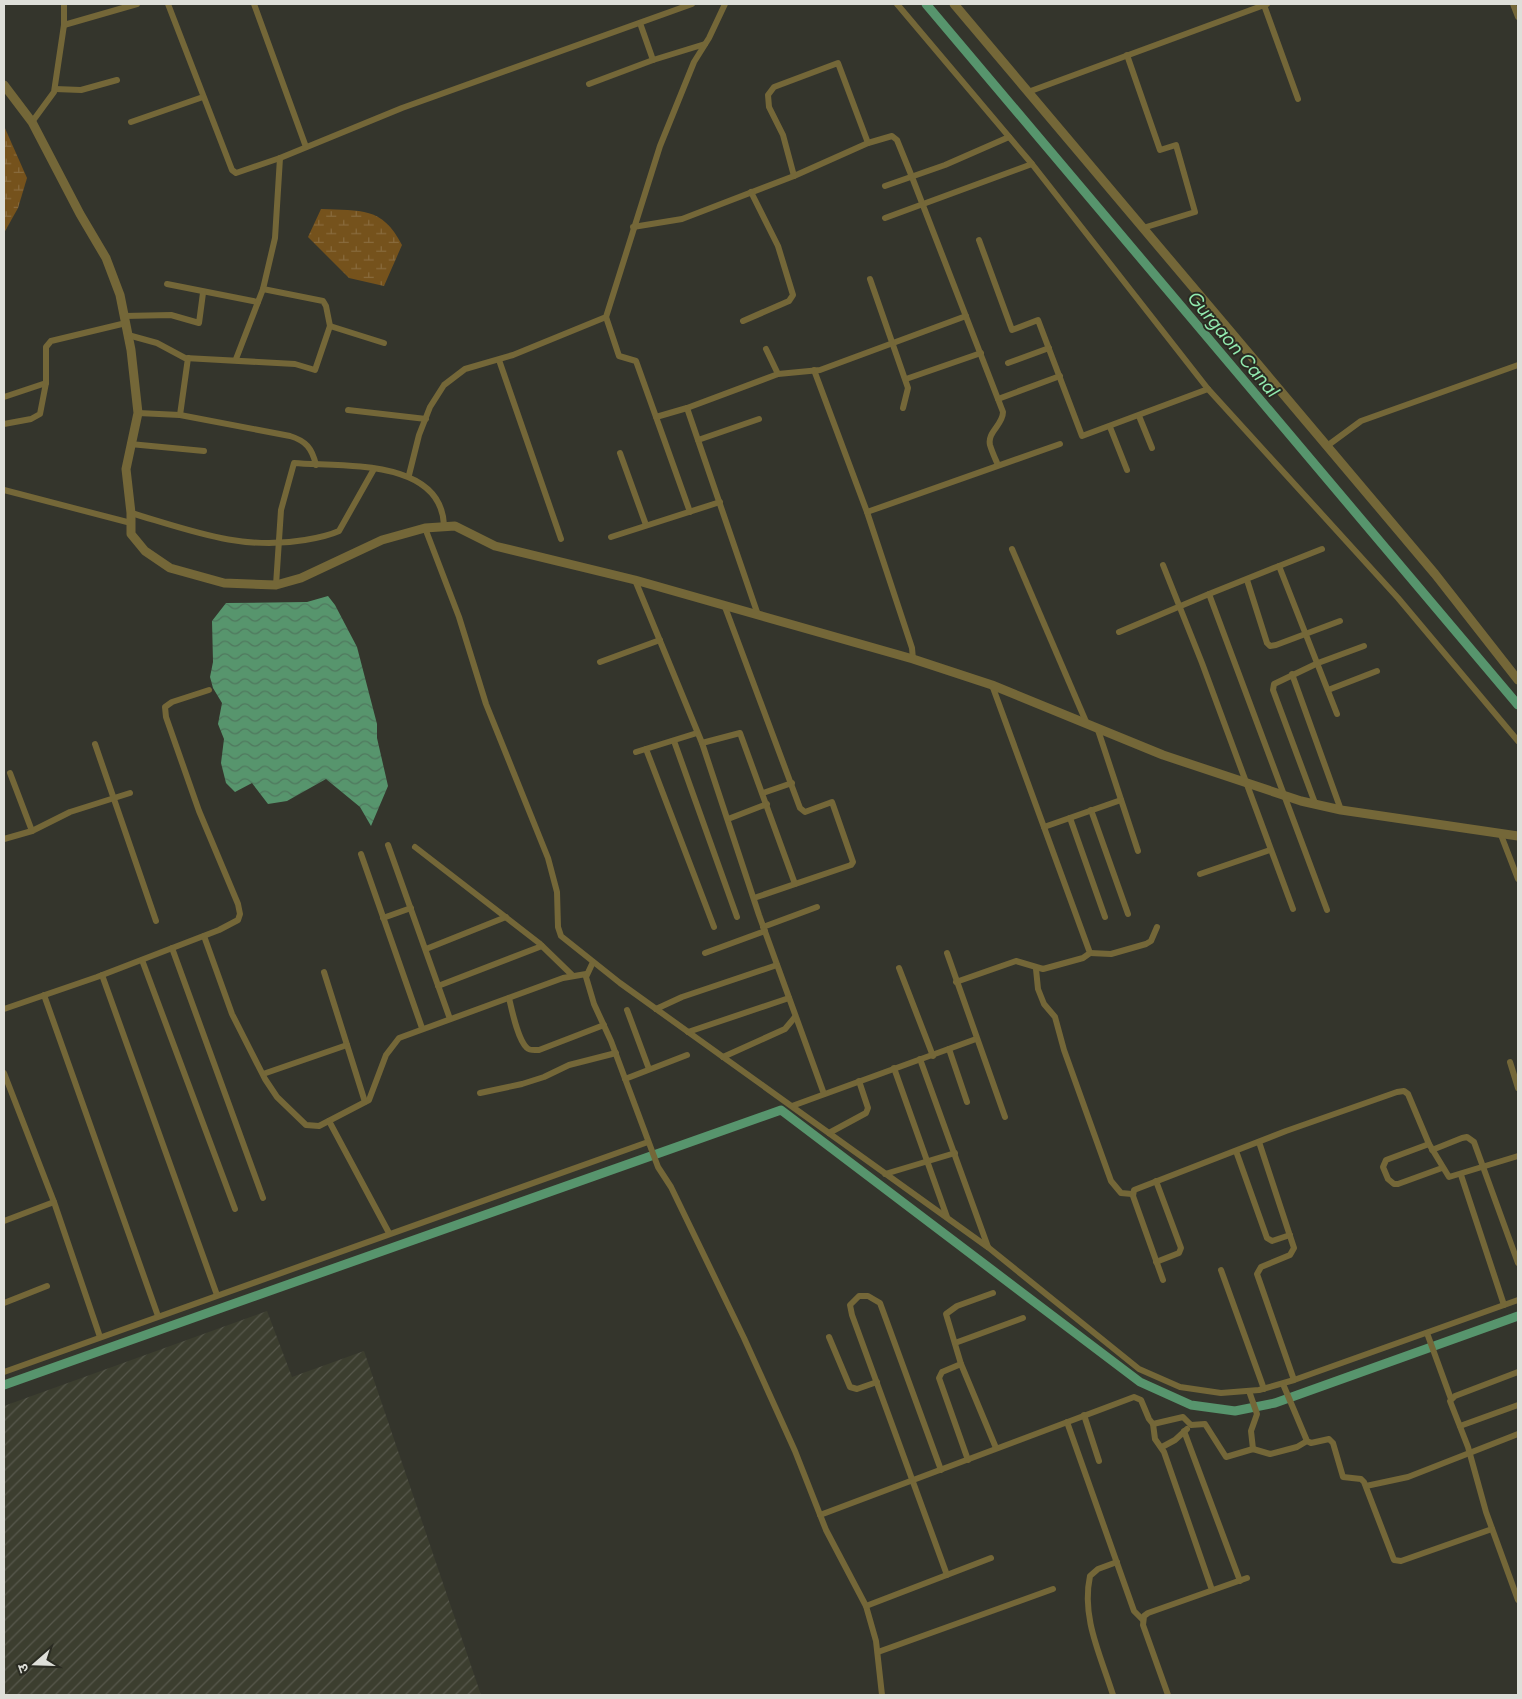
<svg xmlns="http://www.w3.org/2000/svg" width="1522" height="1699" viewBox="0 0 1522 1699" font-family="Figtree,'Noto Sans Devanagari',sans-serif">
<defs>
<pattern id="industrial-furrows" width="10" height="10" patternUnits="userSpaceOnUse" patternTransform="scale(1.25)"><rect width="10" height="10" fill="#3c3e2f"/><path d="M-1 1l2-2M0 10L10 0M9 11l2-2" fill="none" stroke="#58594d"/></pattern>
<pattern id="wetland-marsh" width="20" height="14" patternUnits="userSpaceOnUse" patternTransform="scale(1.25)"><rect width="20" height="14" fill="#75521c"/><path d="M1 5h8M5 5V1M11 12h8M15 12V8" fill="none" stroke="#886a3c"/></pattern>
<pattern id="water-waves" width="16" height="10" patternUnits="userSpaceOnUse" patternTransform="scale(1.25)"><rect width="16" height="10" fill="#57956d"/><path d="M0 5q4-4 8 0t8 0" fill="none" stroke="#50785e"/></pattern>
</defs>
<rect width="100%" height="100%" fill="#34352c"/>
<path fill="url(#industrial-furrows)" d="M267 1311 292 1377 364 1351 481 1695H4V1406Z"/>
<g fill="url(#wetland-marsh)">
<path d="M4 126 27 178 18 208 4 233Z"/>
<path d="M321 209C361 211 382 206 402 245L384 286 349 278 308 237Z"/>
</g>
<path fill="url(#water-waves)" d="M328 596 335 605 357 647 377 724V738L388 786 371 826 360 807 326 779 287 801 268 804 252 783 235 792 226 783 221 763 224 739 218 724 222 703 213 688 210 677 213 662 212 621 226 603 307 602Z"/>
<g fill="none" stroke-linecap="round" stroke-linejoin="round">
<g stroke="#57956d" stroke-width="9">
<path d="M926 4 1518 705"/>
<path d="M4 1385 781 1110 1140 1382 1191 1405 1235 1411 1275 1403 1518 1316"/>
</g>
<g stroke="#746738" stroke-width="6">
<path d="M168 4 232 170 236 173 280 158 402 108 692 4"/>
<path d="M254 4 306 147"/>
<path d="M897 4 1032 164 1208 389 1398 598 1518 741"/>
<path d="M1513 4 1518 17"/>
<path d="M1264 5 1298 99"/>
<path d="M640 23 653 60"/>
<path d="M64 25 137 4"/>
<path d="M1127 55 1160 150 1176 145 1195 212 1143 228"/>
<path d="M589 84 653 60 705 44"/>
<path d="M55 89 81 90 117 80"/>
<path d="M1028 92 1267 4"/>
<path d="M32 122 54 92 64 25V4"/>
<path d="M131 122 203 97"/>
<path d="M794 176 783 135 769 107 768 95 774 87 838 63 868 143 892 136 897 140 912 177 1003 412C1003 425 987 432 990 445 992 452 995 458 998 465"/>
<path d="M885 186 945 165 1009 137"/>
<path d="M885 218 1032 164"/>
<path d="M633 227 682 219 794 176 868 143"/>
<path d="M979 240 1012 330 1038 320 1082 436 1208 389"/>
<path d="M870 279 908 388 903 408"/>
<path d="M167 284 258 302"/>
<path d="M263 289 323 301 326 306 330 326"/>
<path d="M124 316 171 315 199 323 203 293"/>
<path d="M606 317 619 356 636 361 690 512"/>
<path d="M743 321 789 301 793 295 778 246 751 192"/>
<path d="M128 335 157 343 185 358 295 364 315 370 330 326 384 343"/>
<path d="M766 349 778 374"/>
<path d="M236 359 263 289 275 238 280 158"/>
<path d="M499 360 561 539"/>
<path d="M1008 363 1049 348"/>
<path d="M814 370 867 512 912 648 913 659"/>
<path d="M906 379 981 353"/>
<path d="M4 397 46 383"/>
<path d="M998 399 1060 376"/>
<path d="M687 408 758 615"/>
<path d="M348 410 426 419"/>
<path d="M138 413 180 415 290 436C306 441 312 448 316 465"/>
<path d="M180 415 188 358"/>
<path d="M1139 416 1152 448"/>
<path d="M656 417 687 408 778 374 820 370 966 316"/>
<path d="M4 424 31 419 40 414 46 383V347L51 341 126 323"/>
<path d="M1110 427 1127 470"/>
<path d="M698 440 759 419"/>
<path d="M130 444 204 451"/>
<path d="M1327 446 1361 421 1518 365"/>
<path d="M620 453 646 525"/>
<path d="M409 475 419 435 430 407 444 385 465 369 513 355 606 317 660 146 694 62 709 38 725 4"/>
<path d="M4 490 131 523"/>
<path d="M867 512 1060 444"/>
<path d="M131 513C192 531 242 551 305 540 317 538 328 536 339 531L374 469"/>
<path d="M425 528 459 617 486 704 548 858 557 892 558 927 561 936 620 983 989 1248 1139 1369 1180 1387 1221 1393 1259 1390 1294 1380 1518 1300"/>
<path d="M611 537 720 502"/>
<path d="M1012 549 1087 724"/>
<path d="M1322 549 1279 566 1337 714"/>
<path d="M1163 565 1202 663 1293 909"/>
<path d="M635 580 702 743 759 915 824 1094"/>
<path d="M1247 580 1267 643 1270 646 1276 645 1340 621"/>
<path d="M276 585 281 510 294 463C342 467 441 458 444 525"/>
<path d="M1209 594 1279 566"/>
<path d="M725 607 800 808 805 812 832 802 853 862 851 865 754 898"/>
<path d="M1119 632 1209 594 1327 910"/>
<path d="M600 662 660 640"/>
<path d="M1292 674 1341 810"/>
<path d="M1328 690 1377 671"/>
<path d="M1097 727 1138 851"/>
<path d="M674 741 737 917"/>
<path d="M702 743 740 733 795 884"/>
<path d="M95 744 156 921"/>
<path d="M646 749 714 927"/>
<path d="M636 752 697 733"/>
<path d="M10 773 32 831"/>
<path d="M763 793 792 783"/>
<path d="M1315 803 1273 690 1274 684 1318 663 1364 646"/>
<path d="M1091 810 1128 914"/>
<path d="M1070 818 1105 917"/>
<path d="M728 819 767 804"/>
<path d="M1044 827 1121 800"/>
<path d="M1501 835 1518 879"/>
<path d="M4 839 32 831 70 812 130 793"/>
<path d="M388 845 450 1019"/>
<path d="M415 847 539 943 572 975"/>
<path d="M361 854 422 1028"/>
<path d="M1200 874 1270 850"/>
<path d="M383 918 411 908"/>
<path d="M763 927 817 907"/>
<path d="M204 936 232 1014 265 1079 277 1097 306 1125 319 1126 369 1100 386 1055 399 1038 563 978 586 974"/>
<path d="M172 948 263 1198"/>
<path d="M426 949 506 917"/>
<path d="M705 953 765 931"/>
<path d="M947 953 1005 1117"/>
<path d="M1090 953 1111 954 1146 944 1151 941 1157 927"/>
<path d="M142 960 235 1209"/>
<path d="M593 962 586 977 594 1004 611 1041 658 1167 671 1187 744 1338 795 1451 826 1530 866 1606 876 1641 882 1695"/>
<path d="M899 968 933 1056"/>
<path d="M1036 969 1038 989 1044 1004 1055 1017 1064 1050 1111 1181 1121 1193 1132 1194"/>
<path d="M324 972 365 1102"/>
<path d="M102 975 217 1295"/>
<path d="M956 982 1016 961 1043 969 1083 958 1090 953 992 685"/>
<path d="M438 986 542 946"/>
<path d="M44 995 158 1316"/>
<path d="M509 998C512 1011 518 1040 527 1048 530 1051 535 1050 539 1050L604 1025"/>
<path d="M4 1009 97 977 219 930 238 920 240 914 238 904 199 811 166 717 165 707 172 702 209 690"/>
<path d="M656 1009 682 997 777 965"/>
<path d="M627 1010 649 1069"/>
<path d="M688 1032 789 998"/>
<path d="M949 1049 967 1102"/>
<path d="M723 1057 785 1029 795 1017"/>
<path d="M920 1059 988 1247"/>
<path d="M1510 1062 1518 1088"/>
<path d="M894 1068 947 1217"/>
<path d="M4 1073 54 1202 100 1337"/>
<path d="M263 1074 347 1045"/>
<path d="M625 1079 687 1055"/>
<path d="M480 1093 522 1084 544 1077 569 1065 616 1053"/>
<path d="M792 1106 976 1039"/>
<path d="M329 1121 389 1233"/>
<path d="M829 1133 866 1113 868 1108 859 1081"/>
<path d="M1259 1142 1294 1248 1290 1255 1261 1267 1257 1274 1294 1380"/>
<path d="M1429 1144 1386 1160 1383 1167 1388 1179 1394 1184H1398L1442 1168"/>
<path d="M1432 1150 1462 1138 1467 1137 1474 1142 1518 1263"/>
<path d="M1236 1151 1267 1238 1272 1241 1290 1235"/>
<path d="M885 1174 955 1153"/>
<path d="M1461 1175 1504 1305"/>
<path d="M4 1221 54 1202"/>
<path d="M1156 1262 1179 1253 1181 1248 1156 1181"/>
<path d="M1221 1270 1264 1389"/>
<path d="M1163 1280 1133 1196 1134 1190 1286 1131 1397 1092 1404 1091 1408 1094 1429 1144 1449 1177 1518 1156"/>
<path d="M4 1303 47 1286"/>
<path d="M1427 1333 1451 1399"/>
<path d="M829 1337 850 1387 857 1389 877 1382"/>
<path d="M955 1343 1023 1318"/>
<path d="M961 1364 946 1314 957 1306 993 1293"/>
<path d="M4 1372 648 1142"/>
<path d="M1518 1372 1455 1396 1450 1401 1468 1447 1486 1512 1518 1600"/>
<path d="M1283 1384 1307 1441 1311 1443 1329 1439 1333 1443 1343 1477 1361 1479 1364 1482 1394 1560 1401 1561 1492 1529"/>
<path d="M1249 1391 1257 1414 1251 1431 1253 1449"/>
<path d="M1084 1415 1099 1461"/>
<path d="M1067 1422 1134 1611 1143 1620"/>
<path d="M1153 1424 1155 1439 1164 1452 1212 1590"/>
<path d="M1460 1426 1518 1405"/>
<path d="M1184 1431 1240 1581"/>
<path d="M1162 1447 1175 1440 1187 1429"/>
<path d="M968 1460 939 1378 942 1372 961 1364 996 1448"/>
<path d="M941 1470 880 1303 868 1296H859L850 1305 852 1315 947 1575"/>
<path d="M1366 1486 1408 1477 1518 1434"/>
<path d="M820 1515 1134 1397 1141 1400 1149 1419 1153 1424 1183 1417 1191 1425 1205 1424 1226 1457 1253 1449 1270 1454 1297 1447 1307 1441"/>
<path d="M866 1606 991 1558"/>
<path d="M878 1652 1053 1589"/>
<path d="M1113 1695C1101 1656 1081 1618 1090 1576L1098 1569 1117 1562"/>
<path d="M1168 1695 1143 1625 1144 1616 1148 1613 1247 1578"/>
</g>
<g stroke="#746738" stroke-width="9">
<path d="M954 4 1435 574 1518 680"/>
<path d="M4 85 32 122 80 214 106 258 120 295 131 350 138 413 126 469 131 513V534L145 551 170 568 224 583 276 585 301 578 382 540 425 528 455 526 495 546 635 580 913 659 992 685 1163 755 1301 801 1341 810 1518 836"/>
</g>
</g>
<g text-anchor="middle" stroke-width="4" stroke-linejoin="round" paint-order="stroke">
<g font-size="19" font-style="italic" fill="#92ebb0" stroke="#2a2b22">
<text transform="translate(1234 344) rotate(50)" y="7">Gurgaon Canal</text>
</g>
</g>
<rect width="1522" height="1699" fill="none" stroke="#dedfd9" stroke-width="10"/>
<g transform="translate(35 1664) rotate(250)" stroke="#2a2b22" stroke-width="4" paint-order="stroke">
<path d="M0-4L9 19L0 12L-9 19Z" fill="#dedfd9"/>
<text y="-8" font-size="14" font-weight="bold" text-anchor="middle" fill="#dedfd9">उ</text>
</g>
</svg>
